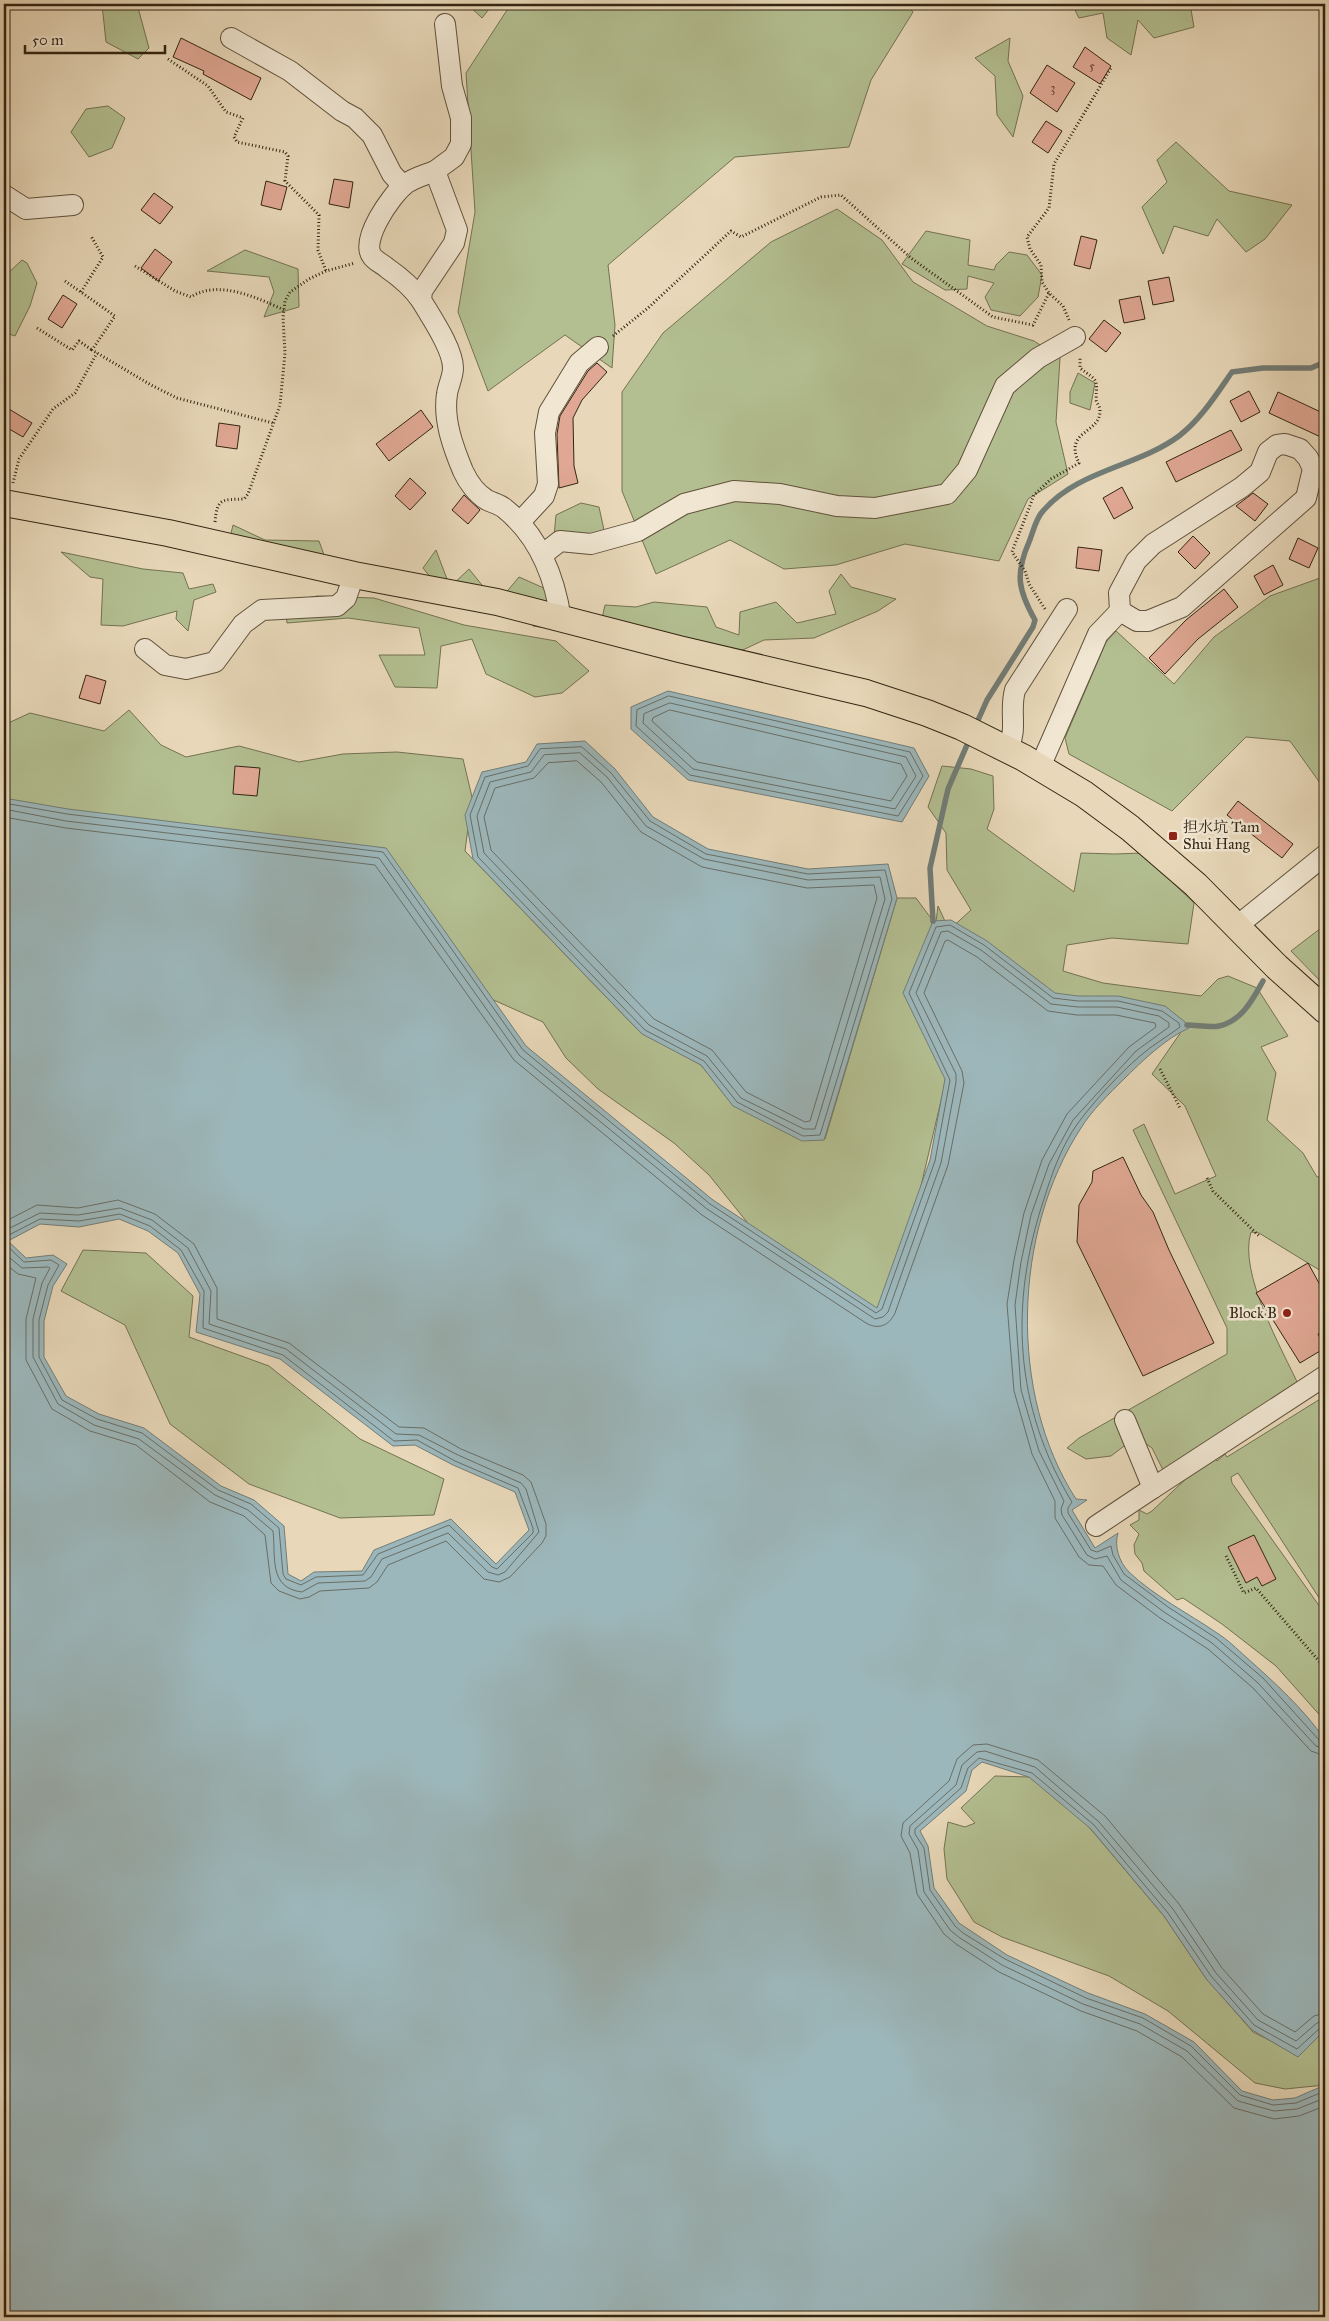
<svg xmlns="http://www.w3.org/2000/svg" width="1329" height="2321" viewBox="0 0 1329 2321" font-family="'IM FELL Great Primer','Noto Serif SC',serif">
<rect width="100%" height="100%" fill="#e8d8b9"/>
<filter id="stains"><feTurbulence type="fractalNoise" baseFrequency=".004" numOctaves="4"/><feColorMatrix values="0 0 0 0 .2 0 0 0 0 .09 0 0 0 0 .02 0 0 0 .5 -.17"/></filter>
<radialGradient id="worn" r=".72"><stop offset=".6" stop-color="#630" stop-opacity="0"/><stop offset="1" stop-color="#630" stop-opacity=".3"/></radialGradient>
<g fill="#b3bf91" stroke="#737252">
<path d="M102 4H137L149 48 138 59 106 42Z"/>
<path d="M467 4H493L482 18Z"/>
<path d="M511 4H906L913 12 871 80 849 147 735 157 608 265 615 325 612 368 565 335 488 391 458 312 475 212 466 73Z"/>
<path d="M1072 4H1190L1194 27 1154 38 1138 20 1131 55 1107 38 1103 13 1079 18Z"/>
<path d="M1010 38 1008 61 1023 96 1013 137 997 115 995 76 975 58Z"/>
<path d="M108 106 125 118 112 148 89 157 71 132 86 109Z"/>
<path d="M1176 142 1229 191 1292 205 1265 239 1246 252 1217 219 1208 236 1174 226 1163 254 1142 207 1167 182 1157 160Z"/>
<path d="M837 209 882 240 913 282 987 326 1034 341 1060 358 1056 422 1068 474 1028 499 999 561 905 544 836 565 784 569 730 540 656 574 622 491V392L663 333 771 242Z"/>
<path d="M926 231 970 240 968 265 994 270 996 265 1009 252 1027 255 1042 275 1038 297 1020 316 991 310 985 297 994 283 968 276 967 289 945 290 902 264Z"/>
<path d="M245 250 298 269 299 307 264 317 274 292 269 277 207 271Z"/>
<path d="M22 260 27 263 37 283 30 306 15 336 4 332V277Z"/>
<path d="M1078 373 1095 383 1090 410 1070 403V392Z"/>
<path d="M581 503 599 507 604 530 586 554 554 536 556 515Z"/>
<path d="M233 525 265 540 319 541 327 563 226 554Z"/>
<path d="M436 550 450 587 469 569 486 590 438 587 423 568Z"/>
<path d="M61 552 143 569 183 573 189 589 213 584 216 592 194 600 188 631 176 619 177 611 123 626 101 625 103 579 90 577Z"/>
<path d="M841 574 851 587 896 599 878 611 814 638 764 640 732 655 601 623 605 605 636 607 654 602 707 607 716 627 739 635 740 612 776 602 797 623 836 614 829 591Z"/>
<path d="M519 577 546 589 550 605 546 628 533 626 528 616 504 595Z"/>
<path d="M1320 578 1325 582V790L1290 741 1246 737 1172 811 1069 754 1065 738 1106 642 1116 631 1174 684 1214 637 1270 596Z"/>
<path d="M317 596 374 598 464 625 556 641 589 671 562 693 535 697 486 674 472 639 441 646 437 688 395 687 379 655H425L419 628 348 618 287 623 285 602Z"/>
<path d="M129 710 161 745 186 757 239 746 299 762 343 754 397 752 463 759 472 797 465 851 639 1031 701 1065 728 1099 825 1139 897 898H916L933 921 932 952 938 906 949 930 971 910 947 870 946 833 928 807 942 766 971 769 993 776 994 809 987 829 1074 892 1081 853 1115 854 1142 853 1194 903 1188 944 1112 938 1067 945 1063 971 1103 983 1201 996 1218 979 1228 976 1257 988 1288 1036 1261 1047 1276 1073 1267 1120 1303 1153 1317 1177H1325V1270L1321 1271 1259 1233 1251 1232C1238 1273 1282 1349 1300 1388L1212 1455 1217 1461 1225 1454 1227 1457 1325 1396V1607L1238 1473 1231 1477 1232 1483 1325 1614V1721L1276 1666 1222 1624 1183 1598 1177 1600 1144 1571 1142 1563 1135 1554 1134 1545 1139 1534 1130 1525 1139 1520V1510L1147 1514 1152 1511 1210 1456 1166 1476 1152 1448 1136 1437 1111 1456 1086 1459 1067 1448 1079 1438 1227 1354V1328L1133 1130 1144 1124 1175 1194 1216 1176 1185 1106 1152 1074 1181 1032 1159 1017 947 1075 921 1186 914 1278 867 1333 759 1237 709 1175 674 1143 598 1089 566 1058 543 1022 462 986 4 817V725L30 713 104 731Z"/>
<path d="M1325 925V986L1291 951Z"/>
<path d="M83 1250 146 1253 193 1296 189 1337 269 1366 360 1439 444 1479 434 1515 340 1518 249 1484 170 1424 125 1325 61 1291Z"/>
<path d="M995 1776 1029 1777 1078 1814 1164 1916 1205 1977 1253 2032 1295 2053 1325 2030V2085L1285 2089 1255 2083 1168 2011 1109 1976 1002 1937 974 1922 947 1879 944 1849 948 1822 965 1827 975 1823 961 1808Z"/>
</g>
<g fill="#9cb7bb" stroke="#727d77" fill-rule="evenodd">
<path d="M668 691 914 748 929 776 902 822 688 780 631 729V707Z"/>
<path d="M585 741 615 769 653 817 708 849 808 869 888 864 897 898 824 1140 802 1141 733 1106 701 1065 642 1034 473 859 465 815 482 772 526 762 537 744Z"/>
<path d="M4 798 68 809 386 848 526 1046 713 1200 877 1308 930 1160 945 1079 903 993 933 921 951 920 987 941 1055 993 1078 996H1118L1165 1006 1185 1022 1189 1028C1166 1038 1141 1062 1124 1079 1109 1094 1092 1110 1081 1128 1013 1232 1008 1394 1076 1499L1087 1500 1072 1510 1095 1548 1118 1533C1114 1546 1119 1562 1129 1572 1154 1596 1188 1613 1217 1633 1227 1639 1237 1649 1246 1657 1274 1682 1304 1709 1325 1740V2030L1298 2057 1252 2030 1207 1980 1164 1916 1091 1829 1029 1777 982 1762 972 1770 966 1791 920 1831 928 1846 934 1888 959 1923 1007 1955 1088 1993 1145 2014 1194 2042 1242 2091 1273 2100 1295 2098 1325 2085V2317H4ZM119 1219 148 1231 178 1253 200 1294 196 1332 280 1359 393 1446 415 1445 453 1465 515 1492 529 1530 496 1564 451 1519 374 1550 362 1571 314 1572 301 1581 288 1574 284 1526 254 1500 221 1486 144 1428 99 1414 66 1396 44 1357V1321L53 1286 67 1264 53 1255 26 1258 8 1241 40 1224 79 1227Z"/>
</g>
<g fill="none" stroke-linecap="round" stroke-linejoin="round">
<g stroke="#686e66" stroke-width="1">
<path d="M669 696 910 752 923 776 898 816 690 775 636 726 637 710Z"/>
<path d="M670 703 906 757 916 776 895 809 693 769 643 723 644 714Z"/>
<path d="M670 710 901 764 907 776 891 801 697 762 652 721 653 718Z"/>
<path d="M582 747 611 773 650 821 706 854 808 874 885 870 892 899 820 1135 803 1136 737 1102 704 1061 645 1030 478 857 470 815 485 777 528 766 540 749Z"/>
<path d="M580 753 607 777 646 826 704 859 808 880 880 877 885 899 815 1129H804L741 1098 707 1056 649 1025 484 853 477 816 490 782 531 772 544 755Z"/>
<path d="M577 761 601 782 641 832 702 867 807 888 874 885 877 898 810 1121 805 1122 746 1092 712 1050 654 1019 491 850 484 817 495 788 534 778 548 763Z"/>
<path d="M4 803 67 814 383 852 523 1050 710 1204 876 1313 882 1309 935 1161 950 1080 909 993 936 927 950 925 984 945 1053 998 1078 1001H1118L1162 1011 1179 1023 1180 1027C1167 1037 1152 1045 1140 1056 1118 1075 1096 1099 1078 1123 1062 1145 1052 1173 1044 1199 1009 1303 1014 1407 1072 1502L1068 1508V1513L1091 1550 1097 1552 1111 1546 1113 1555 1124 1574 1168 1607 1216 1638 1263 1678 1319 1740 1325 1742"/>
<path d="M4 809 66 821 379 858 519 1055 707 1209 875 1319 883 1317 888 1312 941 1163 956 1082V1074L916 993 941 932 948 931 981 950 1051 1004 1078 1007H1117L1159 1016 1169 1023V1027L1136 1051 1073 1120 1049 1164 1031 1215 1021 1262 1015 1305 1021 1390 1039 1451 1064 1501 1061 1509 1062 1515 1087 1555 1095 1559 1107 1556 1121 1580 1164 1612 1212 1643 1258 1683 1316 1746 1325 1749"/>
<path d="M4 817 66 828 375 865 514 1060 702 1215 866 1323C878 1330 889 1326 895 1313L948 1165 964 1083 962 1071 924 993 945 941 948 940 977 957 1048 1011 1077 1015H1116L1155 1023 1156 1027 1129 1047 1067 1114 1042 1160 1024 1213 1014 1260 1007 1304 1014 1391 1032 1454 1055 1501V1518L1079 1557 1089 1565 1103 1566 1116 1585 1160 1618 1208 1649 1253 1688 1311 1751 1325 1756"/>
<path d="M4 1222 37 1205 78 1208 118 1200 155 1214 194 1244 217 1288V1319L289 1343 399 1427 424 1428 461 1449 523 1475 531 1482 546 1524V1536L542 1543 510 1577 499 1582 484 1579 446 1541 388 1565 377 1582 369 1588 320 1591 309 1597 300 1599 279 1591 271 1583 265 1535 244 1516 210 1502 136 1445 90 1431 52 1409 26 1360V1319L36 1278 18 1274 4 1263"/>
<path d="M4 1231 40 1213 78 1215 120 1208 152 1220 188 1248 211 1291 209 1324 286 1349 396 1434 419 1435 458 1455 521 1483 526 1489 539 1532 505 1572 498 1575 488 1572 448 1533 382 1559 371 1577 365 1581 318 1583 302 1592C268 1588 276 1556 273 1531L248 1510 215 1495 139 1439 94 1425 58 1404 33 1357V1319L42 1283 50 1268 48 1267 22 1268 4 1253"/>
<path d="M4 1240 7 1236 40 1219 79 1221 120 1214 150 1226 181 1250 204 1291 203 1328 283 1355 394 1441 417 1440 455 1461 518 1488 533 1528V1533L497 1569 492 1567 449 1525 378 1554 363 1575 316 1577 301 1585 286 1579 283 1574 279 1528 251 1504 218 1490 142 1433 97 1419 62 1400 39 1357V1320L48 1285 59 1265 51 1260 24 1262 4 1243"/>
<path d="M1325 2013 1314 2016 1295 2032 1263 2014 1222 1968 1179 1904 1105 1816 1038 1760 987 1744 973 1745 957 1759 949 1781 903 1823 901 1836 910 1853 917 1894 944 1934 956 1944 999 1972 1081 2011 1137 2031 1182 2057 1234 2108 1274 2119 1299 2116 1325 2106"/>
<path d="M1325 2021 1317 2023 1296 2041 1258 2020 1216 1973 1173 1909 1099 1822 1035 1767 985 1751 977 1752 962 1765 956 1785 910 1826 909 1834 918 1850 924 1892 950 1930 960 1938 1002 1965 1083 2004 1140 2024 1187 2051 1238 2101 1274 2111 1297 2109 1325 2098"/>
<path d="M1325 2027 1320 2028 1297 2049 1254 2025 1211 1976 1168 1913 1094 1825 1032 1773 979 1758 968 1768 961 1788 915 1829V1834L924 1848 930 1890 955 1926 963 1933 1005 1959 1086 1998 1143 2018 1191 2046 1240 2095 1273 2105 1296 2103 1325 2091"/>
</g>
<g stroke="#727d77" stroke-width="5.5">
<path d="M975 727 987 700 1033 627 1035 620C1018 590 1015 574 1029 542 1033 532 1036 518 1043 511 1078 470 1137 467 1179 436 1201 419 1216 395 1232 372L1263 368H1311L1325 362"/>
<path d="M933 921 930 868 948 789 970 738"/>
<path d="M1187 1025C1197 1025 1210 1028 1219 1026 1242 1021 1253 999 1263 981"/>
</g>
</g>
<g fill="#e0a894" stroke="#332512">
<path d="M181 38 261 78 251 100 203 74 204 71 173 57Z"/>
<path d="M1085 47 1111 66 1100 84 1073 67Z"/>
<path d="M1047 65 1075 83 1057 112 1030 93Z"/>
<path d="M1046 121 1062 131 1048 153 1032 142Z"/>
<path d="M334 179 353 182 349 208 329 204Z"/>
<path d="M266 181 287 187 281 210 261 205Z"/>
<path d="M154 193 173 207 160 224 141 210Z"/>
<path d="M1081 236 1097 240 1090 269 1074 265Z"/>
<path d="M155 249 172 262 158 281 141 268Z"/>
<path d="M1169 277 1174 301 1153 305 1148 281Z"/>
<path d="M63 295 77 304 62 328 48 319Z"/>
<path d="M1140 296 1145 319 1124 323 1119 300Z"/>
<path d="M1104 320 1121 333 1106 352 1089 339Z"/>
<path d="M597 363 607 372 582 400 573 418 574 466 578 483 559 488 557 434 560 416 588 371Z"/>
<path d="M1249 391 1260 412 1241 422 1230 401Z"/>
<path d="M1278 392 1325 414V439L1269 413Z"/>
<path d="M4 406 32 423 23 437 4 426Z"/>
<path d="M421 410 433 427 389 461 376 444Z"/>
<path d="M219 423 240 426 237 449 216 446Z"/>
<path d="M1231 430 1242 450 1176 482 1166 462Z"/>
<path d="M410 478 426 493 410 510 395 496Z"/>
<path d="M1122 487 1133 508 1114 519 1103 498Z"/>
<path d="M1253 493 1268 504 1255 521 1236 506Z"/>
<path d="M464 495 480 510 468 524 452 510Z"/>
<path d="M1193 536 1210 553 1195 569 1178 552Z"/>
<path d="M1298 538 1318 548 1309 568 1289 559Z"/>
<path d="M1078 547 1102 550 1099 571 1076 568Z"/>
<path d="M1273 565 1283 585 1264 595 1254 576Z"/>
<path d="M1224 589 1238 607 1198 639 1165 674 1149 658 1186 620Z"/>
<path d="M86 675 106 681 100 704 79 698Z"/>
<path d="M235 766 260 768 257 796 233 794Z"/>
<path d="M1238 801 1293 844 1282 858 1227 815Z"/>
<path d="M1123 1157 1141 1195 1153 1212 1169 1250 1214 1343 1143 1376 1077 1242 1079 1205 1092 1182 1093 1171Z"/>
<path d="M1308 1263 1325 1294V1330L1318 1334 1325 1348 1300 1363 1256 1293Z"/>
<path d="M1254 1535 1276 1579 1262 1586 1257 1577 1246 1583 1228 1547Z"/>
</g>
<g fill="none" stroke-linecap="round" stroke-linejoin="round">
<g stroke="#60523c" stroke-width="22">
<g id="minor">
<path d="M445 24 452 86 461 118V144L454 157 435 171 457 230 454 243 422 291 421 300C431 317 453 349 453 368 453 377 448 386 447 394 443 420 453 447 463 471 468 482 477 494 487 500 493 503 499 504 504 508 538 535 555 577 561 620"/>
<path d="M231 38 290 71 342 111 355 118 372 135 392 174 403 186"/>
<path d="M4 195 26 209 73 205"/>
<path d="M421 300C412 287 400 277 387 268 383 264 375 261 372 256 360 240 391 196 404 185 413 178 425 175 435 171"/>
<path d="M520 522 544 496 548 484 545 433 549 412 579 363 598 347"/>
<path d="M542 555 560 541 591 544 620 536 638 531 684 504 734 491 780 494 837 506 875 508 947 494 967 470 1005 386 1038 358 1075 337"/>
<path d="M145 649 165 665 186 669 215 662 243 624 262 610 337 606 346 598 354 575"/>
<path d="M1008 750C1018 727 1009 712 1015 690L1067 609"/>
<path d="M1040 767 1098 634 1120 611 1119 593 1136 561 1153 544 1242 487 1260 472 1268 452 1277 445 1285 444 1300 449 1308 458 1313 469 1306 498 1182 607 1148 621H1137L1120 611"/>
<path d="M1237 926 1325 855"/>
<path d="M1125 1420 1153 1488 1325 1376"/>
<path d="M1096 1526 1153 1488"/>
</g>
</g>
<g stroke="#332512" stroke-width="28">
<path id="major" d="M4 503 168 533 354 575 497 602 679 649 866 693 927 713 962 727 1024 758 1084 794 1130 828 1196 885 1277 967 1325 1010"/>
</g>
<g stroke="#332512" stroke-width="3" stroke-dasharray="1 2.5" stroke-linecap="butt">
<path d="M168 59 208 86 226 112 243 118 234 137 237 142 285 152 288 156 285 181 319 215 318 250 326 271"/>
<path d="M135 266 175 291 191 297C218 279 258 298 284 310"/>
<path d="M65 281 115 316 92 350 151 385 177 398 273 423"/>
<path d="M81 292 103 257 91 236"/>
<path d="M1069 320 1063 306 1049 293 1042 282 1041 265 1030 249 1027 237 1049 208 1054 164 1111 68"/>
<path d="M37 328 72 350 79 341 92 350"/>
<path d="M613 336 648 308 731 231 741 237 821 197 841 195 911 258 993 317 1033 325 1049 293"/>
<path d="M13 483 19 459 53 409 75 393 97 353"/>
<path d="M215 522C217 497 223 500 244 499L248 494 280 405 285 353 283 317 285 301 290 292 309 279 326 271 355 263"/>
<path d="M1045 609 1029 584 1025 571 1012 552 1034 495 1051 479 1079 463C1063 430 1101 434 1100 410 1100 406 1096 403 1096 399 1097 377 1098 382 1080 368V357"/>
<path d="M1160 1069 1180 1108"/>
<path d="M1207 1178 1213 1191 1259 1236"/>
<path d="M1226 1556 1244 1593 1256 1588 1325 1668"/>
</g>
<use href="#minor" stroke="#f0e6d2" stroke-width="20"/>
<use href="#major" stroke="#e8d8b9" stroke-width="26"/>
</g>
<g fill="#8f2418" stroke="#f0e6d2" stroke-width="2">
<rect x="1168" y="831" width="10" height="10" rx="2.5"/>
<circle cx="1287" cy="1313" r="5"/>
</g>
<g text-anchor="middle" stroke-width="5" stroke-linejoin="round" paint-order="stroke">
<g font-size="12" fill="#5e4632">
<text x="1092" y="70">5</text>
<text x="1053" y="92">3</text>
</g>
<g font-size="15" fill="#332512" stroke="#f0e6d2" text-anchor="start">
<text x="1183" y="832">担水坑 Tam<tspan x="1183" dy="17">Shui Hang</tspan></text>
<text x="1277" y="1318" text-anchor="end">Block B</text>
</g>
</g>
<rect width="1329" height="2321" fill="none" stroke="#e8d8b9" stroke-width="20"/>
<rect x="5" y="5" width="1319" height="2311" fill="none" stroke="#332512" stroke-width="2.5"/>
<rect x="10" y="10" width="1309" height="2301" fill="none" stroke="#332512"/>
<path d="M25 45v8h140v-8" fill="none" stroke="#332512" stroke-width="2.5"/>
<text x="32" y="45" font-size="15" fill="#332512" stroke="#f0e6d2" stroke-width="4" paint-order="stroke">50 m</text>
<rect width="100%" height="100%" filter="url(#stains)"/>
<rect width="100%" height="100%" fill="url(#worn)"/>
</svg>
